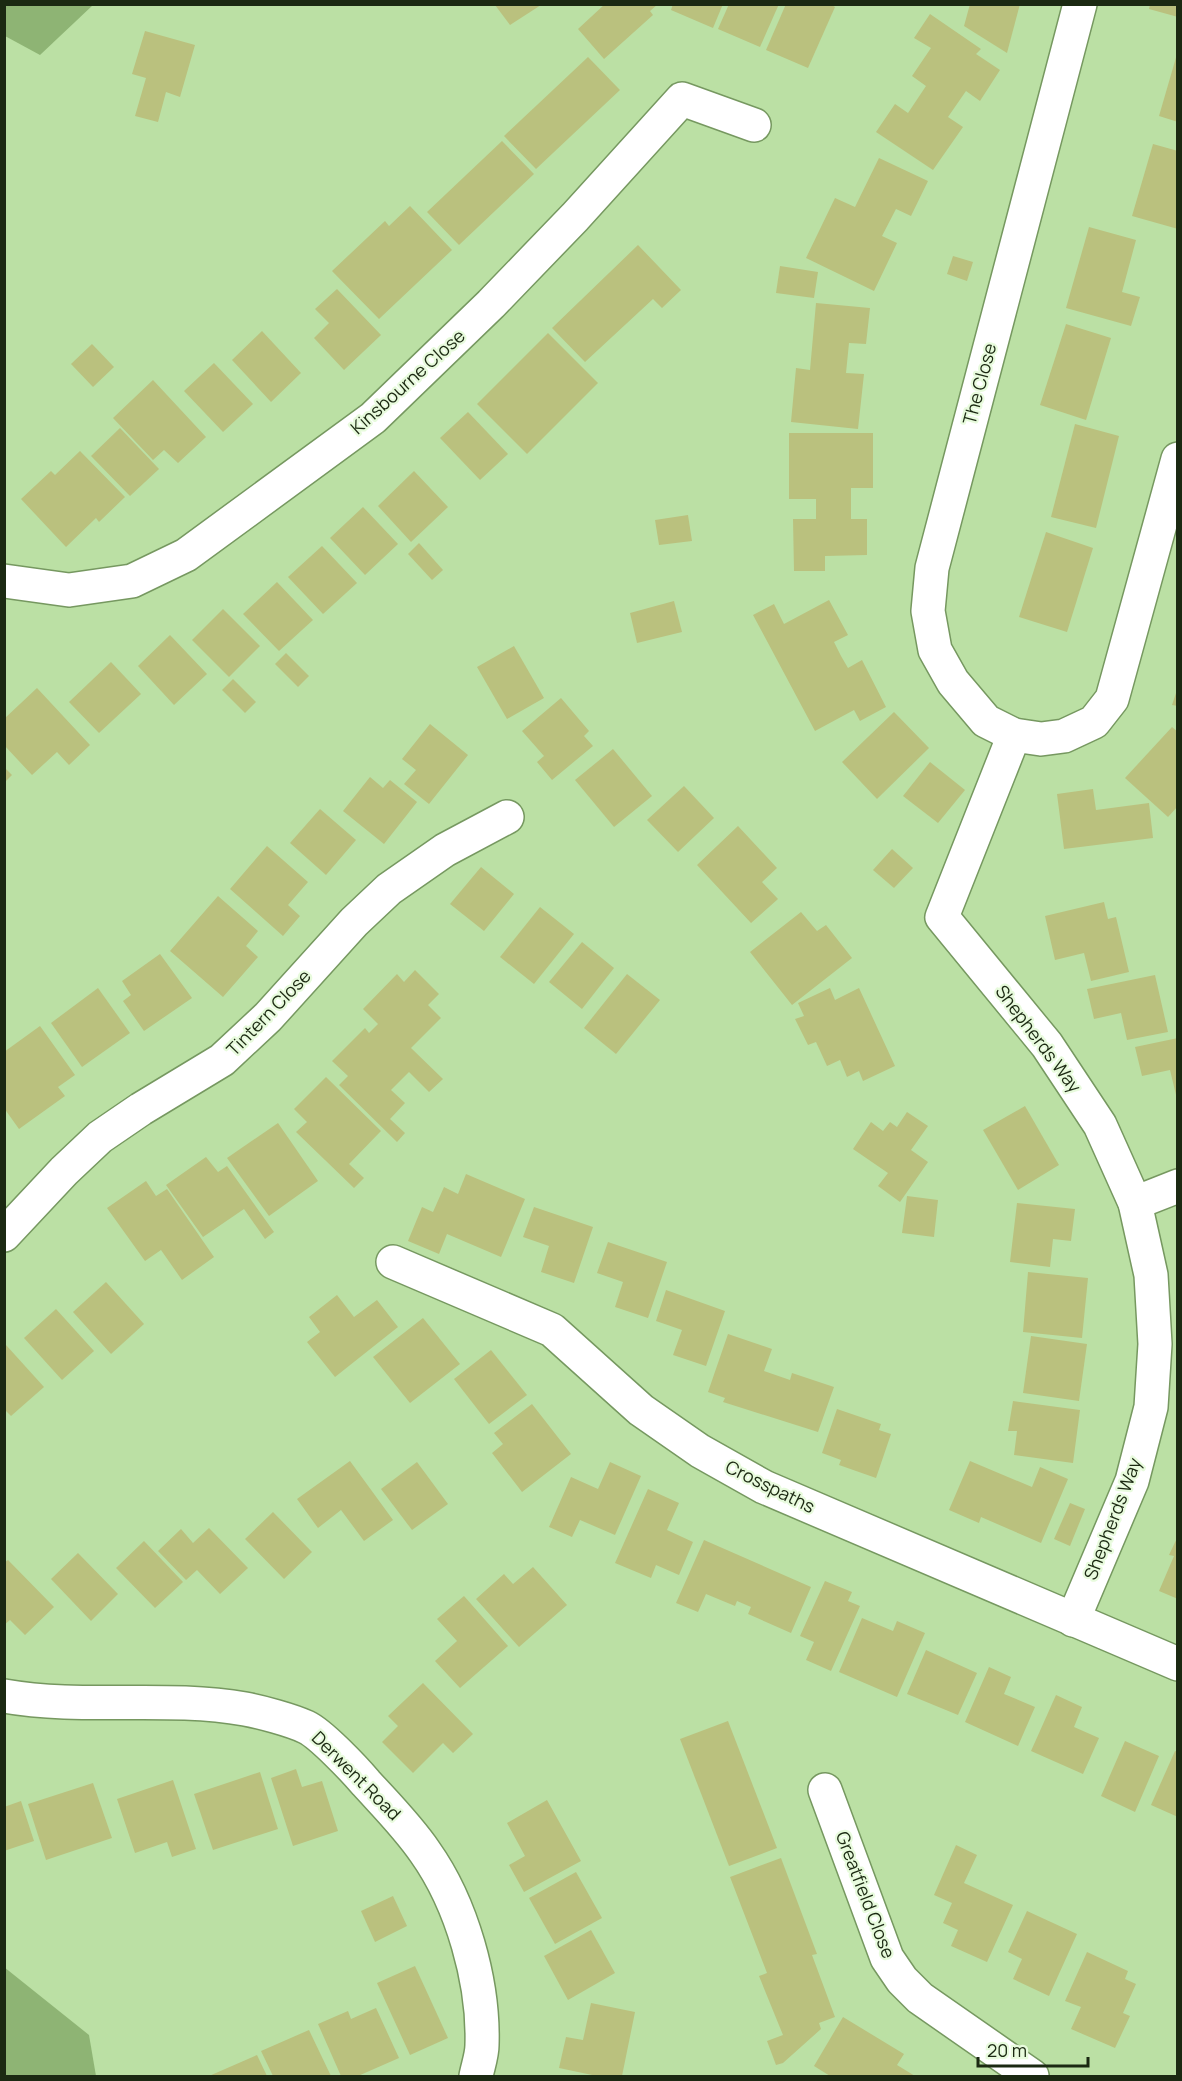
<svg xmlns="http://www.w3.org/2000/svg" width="1182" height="2081" viewBox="0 0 1182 2081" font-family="Manrope,sans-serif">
<rect width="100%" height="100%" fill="#bbe0a4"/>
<g fill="#8eb474">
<path d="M4 5 5 4 93 5 40 55 5 36Z"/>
<path d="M4 1967 89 2035 96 2076H5Z"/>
</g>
<g fill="#bac17e">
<path d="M605 4H658L650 11 653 15 604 59 578 29Z"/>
<path d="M673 4H723L713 28 671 10Z"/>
<path d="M729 4H779L760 47 718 29Z"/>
<path d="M786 4H830L835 7 808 68 766 50Z"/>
<path d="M970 4H1020L1007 53 964 26Z"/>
<path d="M1150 4H1178V17L1149 9Z"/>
<path d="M495 5H541L510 25Z"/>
<path d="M930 14 981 49 976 54 1000 70 980 101 966 91 948 117 963 127 933 170 876 132 895 104 908 113 926 86 912 76 931 48 914 38Z"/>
<path d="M145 31 195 45 180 97 166 92 158 122 135 116 146 78 132 74Z"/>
<path d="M1177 54H1178V122L1159 116Z"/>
<path d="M588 57 620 90 536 169 504 136Z"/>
<path d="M502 141 534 174 459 245 427 212Z"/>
<path d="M1153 144 1178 151V229L1132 216Z"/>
<path d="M879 158 928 181 911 216 896 209 882 236 897 243 874 291 806 258 835 198 855 207Z"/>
<path d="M410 206 452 250 379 319 332 271 385 221 389 226Z"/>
<path d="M1089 227 1136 240 1122 292 1140 297 1131 326 1066 308Z"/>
<path d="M638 245 681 290 662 308 653 299 585 362 552 328Z"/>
<path d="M953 256 973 262 967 281 947 274Z"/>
<path d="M780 266 818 272 814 298 776 293Z"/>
<path d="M337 289 381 335 344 370 314 338 329 323 315 309Z"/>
<path d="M816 303 870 308 866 344 849 343 846 373 864 374 858 429 791 422 796 368 810 370Z"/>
<path d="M1066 324 1111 338 1086 420 1040 405Z"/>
<path d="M262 331 301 373 271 402 232 360Z"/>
<path d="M548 333 598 383 527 454 477 404Z"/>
<path d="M92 344 114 367 93 387 71 364Z"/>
<path d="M214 363 253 404 223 432 184 391Z"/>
<path d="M153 380 206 437 178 463 164 450 153 460 113 418Z"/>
<path d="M468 412 508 454 480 480 440 438Z"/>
<path d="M1075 424 1119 436 1096 528 1051 517Z"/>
<path d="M120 428 159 469 130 496 91 456Z"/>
<path d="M789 433H873V488H851V519H867V555L825 556V571H794L793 519H816V499H789Z"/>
<path d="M80 451 125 497 99 522 96 518 66 547 21 499 51 471 55 475Z"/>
<path d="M414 471 448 507 411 542 378 506Z"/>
<path d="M363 507 398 544 365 575 330 538Z"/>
<path d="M688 515 692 541 659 545 655 520Z"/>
<path d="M1046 532 1093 548 1067 632 1019 617Z"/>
<path d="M419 543 443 570 432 580 408 554Z"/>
<path d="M322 546 357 583 323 614 288 577Z"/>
<path d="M277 582 313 620 279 651 243 614Z"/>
<path d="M829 600 848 635 834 642 841 656 848 668 862 660 886 707 860 721 854 710 815 731 753 615 774 604 784 624Z"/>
<path d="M674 601 682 632 637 643 630 613Z"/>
<path d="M223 609 260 646 229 677 192 640Z"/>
<path d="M170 635 207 674 174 705 138 666Z"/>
<path d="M514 646 544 698 507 719 477 667Z"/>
<path d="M286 653 309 676 298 687 275 664Z"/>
<path d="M111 662 141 694 99 733 69 702Z"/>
<path d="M233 679 256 702 245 713 222 690Z"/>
<path d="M37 688 90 745 69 765 57 752 32 775 4 745V719Z"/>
<path d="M1177 690H1178V706L1172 705Z"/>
<path d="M561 698 589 731 584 736 593 746 552 780 537 762 544 756 522 731Z"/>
<path d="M894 712 929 748 877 799 842 762Z"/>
<path d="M430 724 468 755 429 804 404 784 416 770 402 759Z"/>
<path d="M1172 727 1178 732V806L1168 817 1125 778Z"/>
<path d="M613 749 652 796 614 827 575 780Z"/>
<path d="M930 762 965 790 938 823 903 796Z"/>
<path d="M4 767 12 775 4 783Z"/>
<path d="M370 777 383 788 390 780 417 802 384 844 343 811Z"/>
<path d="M684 786 714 818 678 852 647 820Z"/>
<path d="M1093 789 1096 810 1149 803 1153 838 1064 849 1057 794Z"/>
<path d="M320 809 356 840 326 875 290 843Z"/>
<path d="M738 826 777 868 762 882 778 899 751 923 697 865Z"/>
<path d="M267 846 308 882 288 905 300 916 283 936 230 889Z"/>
<path d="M892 849 913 868 894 888 873 870Z"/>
<path d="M481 867 514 894 484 931 450 904Z"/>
<path d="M218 896 258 931 246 946 258 957 223 997 170 951Z"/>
<path d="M1104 902 1108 919 1116 917 1129 972 1091 981 1084 953 1055 960 1045 916Z"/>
<path d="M540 907 574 934 534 984 500 957Z"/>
<path d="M801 912 817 931 826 925 852 958 792 1005 750 952Z"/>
<path d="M582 942 614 968 582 1009 549 982Z"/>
<path d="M160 954 192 998 144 1031 123 1001 131 995 122 981Z"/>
<path d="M415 970 439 994 428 1005 441 1018 411 1048 443 1079 429 1092 409 1072 391 1090 405 1103 390 1119 405 1133 397 1142 339 1085 348 1076 332 1061 365 1028 369 1033 378 1024 363 1009 397 974 404 982Z"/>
<path d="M627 974 660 1000 616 1054 584 1028Z"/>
<path d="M1155 975 1168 1032 1127 1040 1121 1013 1094 1019 1087 989Z"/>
<path d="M98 988 130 1033 82 1067 51 1023Z"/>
<path d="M830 988 835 1000 859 988 895 1066 863 1081 859 1071 847 1077 840 1060 827 1066 816 1042 808 1045 795 1019 804 1016 798 1003Z"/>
<path d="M40 1026 75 1075 58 1087 65 1096 19 1129 4 1108V1052Z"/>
<path d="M1178 1038V1099H1177L1170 1070 1142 1076 1135 1047Z"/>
<path d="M326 1077 381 1131 349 1164 364 1178 354 1188 296 1132 307 1122 294 1109Z"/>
<path d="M1025 1106 1059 1165 1018 1190 983 1130Z"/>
<path d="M907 1112 928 1126 911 1150 928 1162 900 1202 878 1186 888 1173 853 1149 871 1122 883 1131 890 1122 897 1127Z"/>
<path d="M278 1123 318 1181 269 1216 227 1158Z"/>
<path d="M206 1157 218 1172 227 1166 274 1232 265 1239 244 1209 203 1237 166 1185Z"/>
<path d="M466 1174 525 1199 501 1257 447 1234 439 1254 408 1241 422 1207 433 1212 444 1187 458 1194Z"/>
<path d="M146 1181 156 1196 167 1189 214 1257 182 1280 161 1250 145 1261 107 1208Z"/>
<path d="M907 1196 938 1200 934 1237 902 1233Z"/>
<path d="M1017 1203 1075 1209 1071 1241 1053 1239 1050 1267 1010 1262Z"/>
<path d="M534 1207 593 1227 574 1283 541 1272 549 1246 523 1237Z"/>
<path d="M608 1242 667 1262 648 1318 615 1307 623 1282 597 1273Z"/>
<path d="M1028 1272 1088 1278 1082 1338 1023 1332Z"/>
<path d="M106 1282 144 1324 111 1354 73 1312Z"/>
<path d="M666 1290 725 1311 706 1366 673 1355 682 1330 656 1321Z"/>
<path d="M337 1295 354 1317 377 1300 398 1327 335 1377 307 1342 320 1332 309 1317Z"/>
<path d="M56 1309 94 1351 62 1380 24 1338Z"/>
<path d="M423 1318 460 1364 410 1403 373 1357Z"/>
<path d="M728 1334 772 1349 764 1371 790 1380 792 1373 834 1387 818 1432 723 1402 725 1398 708 1392Z"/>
<path d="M1031 1336 1087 1344 1079 1401 1023 1393Z"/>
<path d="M6 1345 44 1387 11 1416 4 1409Z"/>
<path d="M491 1350 527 1395 489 1424 454 1379Z"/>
<path d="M1013 1401 1080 1410 1073 1463 1014 1455 1017 1431H1008Z"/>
<path d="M532 1404 571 1454 522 1492 492 1453 503 1444 494 1433Z"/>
<path d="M837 1409 881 1424 879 1430 891 1434 876 1478 839 1465 841 1460 822 1453Z"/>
<path d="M350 1461 393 1520 364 1541 341 1510 318 1528 297 1499Z"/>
<path d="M970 1461 1032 1487 1040 1467 1068 1479 1041 1543 981 1517 979 1523 949 1510Z"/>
<path d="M417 1462 448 1504 412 1530 381 1489Z"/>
<path d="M610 1462 641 1476 615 1535 580 1520 572 1537 549 1527 571 1477 598 1489Z"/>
<path d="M648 1489 679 1503 667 1530 693 1542 679 1575 656 1565 651 1578 615 1563Z"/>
<path d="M1070 1503 1085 1509 1070 1546 1054 1539Z"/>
<path d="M273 1512 312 1552 284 1579 245 1539Z"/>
<path d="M209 1528 248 1568 220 1594 197 1570 186 1580 158 1551 181 1529 193 1543Z"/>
<path d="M1178 1536V1599L1159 1591 1174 1556 1169 1555Z"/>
<path d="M704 1540 811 1587 791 1633 748 1614 751 1607 737 1601 735 1606 706 1594 698 1612 676 1603Z"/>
<path d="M144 1541 183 1582 155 1608 116 1568Z"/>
<path d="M78 1553 118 1594 91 1621 51 1579Z"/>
<path d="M8 1560 54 1607 25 1635 10 1620 4 1625V1563Z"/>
<path d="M533 1567 567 1605 519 1647 476 1599 504 1574 513 1584Z"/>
<path d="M825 1581 852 1592 848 1601 860 1606 831 1671 806 1660 814 1642 800 1636Z"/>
<path d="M464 1596 508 1646 460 1688 435 1661 457 1641 437 1619Z"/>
<path d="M862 1618 893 1631 897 1621 925 1633 897 1697 839 1672Z"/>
<path d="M926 1650 977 1673 958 1715 907 1694Z"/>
<path d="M989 1667 1011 1677 1004 1694 1035 1707 1018 1746 965 1722Z"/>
<path d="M423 1683 473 1734 453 1753 443 1743 413 1773 382 1742 398 1726 388 1716Z"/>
<path d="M1056 1695 1082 1707 1074 1727 1099 1738 1083 1774 1031 1751Z"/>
<path d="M728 1721 777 1848 729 1866 680 1739Z"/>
<path d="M1125 1741 1159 1756 1135 1812 1101 1796Z"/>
<path d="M1175 1751 1178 1752V1817L1151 1805Z"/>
<path d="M296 1769 302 1787 322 1781 338 1831 293 1846 271 1778Z"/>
<path d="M260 1772 278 1829 213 1850 194 1794Z"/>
<path d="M173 1780 196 1849 172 1857 167 1842 135 1853 117 1799Z"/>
<path d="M93 1783 112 1838 46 1860 28 1804Z"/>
<path d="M547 1800 581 1861 524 1892 509 1865 525 1856 507 1823Z"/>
<path d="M21 1801 34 1841 4 1851V1807Z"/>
<path d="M956 1845 977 1855 964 1883 1013 1905 987 1962 951 1946 958 1930 943 1923 952 1903 934 1895Z"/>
<path d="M781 1858 817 1954 812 1955 835 2017 819 2023 821 2029 783 2063 776 2065 767 2041 783 2035 759 1976 767 1973 730 1877Z"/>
<path d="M576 1872 602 1918 555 1944 529 1898Z"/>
<path d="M393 1896 407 1926 375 1942 361 1911Z"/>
<path d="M1027 1911 1077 1934 1049 1996 1013 1979 1022 1959 1008 1952Z"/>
<path d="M591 1930 615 1973 568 2000 544 1956Z"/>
<path d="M1087 1952 1128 1971 1125 1979 1136 1984 1123 2013 1130 2016 1115 2048 1071 2029 1081 2007 1065 2001Z"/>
<path d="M415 1966 448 2038 410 2055 377 1983Z"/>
<path d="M591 2003 635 2012 622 2076H597L559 2068 566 2037 583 2040Z"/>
<path d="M376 2008 399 2058 358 2076H341L318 2024 348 2011 351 2019Z"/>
<path d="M843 2017 904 2054 897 2065 915 2076H830L814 2066Z"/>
<path d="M309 2030 331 2076H273L261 2051Z"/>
<path d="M257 2055 267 2076H209Z"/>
</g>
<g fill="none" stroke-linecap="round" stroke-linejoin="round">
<g stroke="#769860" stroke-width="36">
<g id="minor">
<path d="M1080 4 932 568 928 611 935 650 953 682 986 721 1014 735 1041 739 1064 736 1094 722 1112 699 1178 459"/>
<path d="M4 581 69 590 132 581 186 555 373 418 491 304 575 217 682 99 754 125"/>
<path d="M1014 735 942 917 1047 1045 1100 1125 1135 1203 1151 1275 1155 1344 1151 1407 1132 1481 1073 1620"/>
<path d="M1135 1203 1178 1186"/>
<path d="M4 1235 64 1171 100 1137 141 1109 222 1060 268 1017 354 922 389 889 445 850 507 817"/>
<path d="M393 1262 552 1330 641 1410 700 1451 764 1487 1178 1664"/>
<path d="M4 1696C84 1710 166 1695 245 1709 261 1712 291 1720 306 1727 321 1734 354 1769 366 1783 386 1805 408 1827 425 1852 462 1904 484 1982 482 2045 482 2055 478 2066 476 2076"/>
<path d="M825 1790 887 1958 902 1980 920 1998 1032 2076"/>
</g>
</g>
<use href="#minor" stroke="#fff" stroke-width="33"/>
</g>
<g text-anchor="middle" stroke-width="4.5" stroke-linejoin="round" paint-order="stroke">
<g font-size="18" fill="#1b2912" stroke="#e8fbdd">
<text transform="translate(408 382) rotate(-42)" y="6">Kinsbourne Close</text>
<text transform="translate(980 384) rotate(-75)" y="6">The Close</text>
<text transform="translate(269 1013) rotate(-46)" y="6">Tintern Close</text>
<text transform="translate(1038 1039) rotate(53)" y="6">Shepherds Way</text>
<text transform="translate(770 1487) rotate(26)" y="6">Crosspaths</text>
<text transform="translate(1113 1519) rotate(-69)" y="6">Shepherds Way</text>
<text transform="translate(356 1776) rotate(45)" y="6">Derwent Road</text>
<text transform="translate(865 1895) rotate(69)" y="6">Greatfield Close</text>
</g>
</g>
<rect width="1182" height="2081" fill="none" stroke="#1b2912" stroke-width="12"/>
<path d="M978 2057v9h110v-9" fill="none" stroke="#1b2912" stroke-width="3"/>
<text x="987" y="2057" font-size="18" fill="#1b2912" stroke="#e8fbdd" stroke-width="4.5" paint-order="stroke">20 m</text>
</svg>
